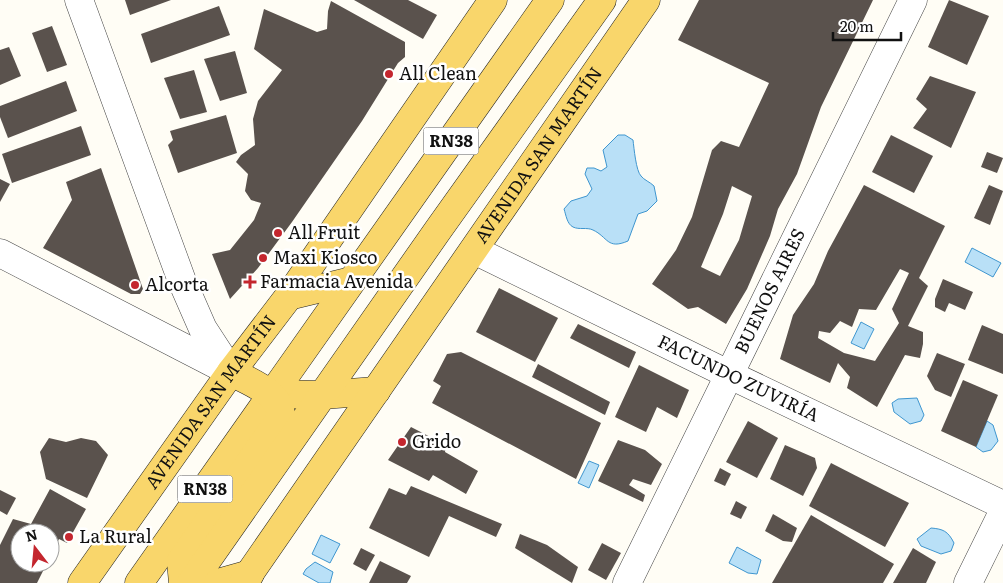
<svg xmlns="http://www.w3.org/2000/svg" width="1003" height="583" viewBox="0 0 1003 583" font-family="Literata,serif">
<rect width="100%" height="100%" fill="#fffdf5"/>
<g fill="#b9e0f7" stroke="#3f96cf">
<path d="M618 135H625L633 140C634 148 636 171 641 176 644 180 650 182 654 186L657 201 647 211 638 214 628 241C607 250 608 237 593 230 587 227 579 230 573 227 567 224 566 215 564 209L571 201 587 196 592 189 585 174 587 168H594L601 171 607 167 603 150Z"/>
<path d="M972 248 1001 263 993 277 965 262Z"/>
<path d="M861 322 874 329 864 349 851 343Z"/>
<path d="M917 398 924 415 921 421 910 424 894 412 892 403 898 399Z"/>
<path d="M987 421 993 425 998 441 991 450 983 452 976 447Z"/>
<path d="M589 461 599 465 589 488 578 483Z"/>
<path d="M931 528C943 529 948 531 954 543L951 551 941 554 921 546 917 539Z"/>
<path d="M321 535 340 544 330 563 312 554Z"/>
<path d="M737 547 761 560 757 574 748 573 729 563Z"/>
<path d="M315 562 333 572 330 583H319L303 574 306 569Z"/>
</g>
<g fill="#5a524d" fill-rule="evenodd">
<path d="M125 0H171L130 15Z"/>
<path d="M354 0H408L437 15 423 39Z"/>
<path d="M699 0H873L821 107 797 174 778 209 770 236 747 289 726 324 698 307 688 309 652 284 676 250 692 217 712 150 721 141 739 147 769 83 678 40ZM732 186 752 196 739 240 720 276 701 267 723 214Z"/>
<path d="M949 0 989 16 967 65 928 47Z"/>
<path d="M331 1 405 42V57L398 63 362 121 292 222 258 268 230 299 212 254 230 250 254 220 261 203 251 200 245 191 248 174 236 162 241 155 255 145 253 119 258 101 282 70 254 49 264 9 317 32 327 29 328 11Z"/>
<path d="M219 6 230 35 151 63 141 34Z"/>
<path d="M52 26 67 65 47 72 32 33Z"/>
<path d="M9 47 21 76 0 85V50Z"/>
<path d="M235 51 247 93 220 101 204 59Z"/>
<path d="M194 70 207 112 180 119 164 78Z"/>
<path d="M930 76 976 92 951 148 913 128 927 109 916 99Z"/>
<path d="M66 81 77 111 8 138 0 117V106Z"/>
<path d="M226 115 237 153 178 173 168 145 173 140 170 131Z"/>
<path d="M81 126 91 155 12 183 2 154Z"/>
<path d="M891 135 933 156 914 193 872 172Z"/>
<path d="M987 152 1003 158 997 173 981 167Z"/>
<path d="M101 168 143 289 140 294H131L43 248 72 200 66 182Z"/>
<path d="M0 179 10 184 0 202Z"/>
<path d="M864 185 945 226 919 278 928 286 908 326 923 332V344L920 358 905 355 877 407 847 388 850 377 838 363 830 383 780 359 793 315 814 284 828 251ZM900 269 909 273 892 309 899 323 875 361 844 353 818 338 819 331 830 333 840 321 852 327 859 309 876 310Z"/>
<path d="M989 185 1003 191 990 225 974 218Z"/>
<path d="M943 279 973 292 965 310 949 303 945 312 935 307V299Z"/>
<path d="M499 288 558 318 535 362 476 332Z"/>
<path d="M578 324 636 352 629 368 570 338Z"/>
<path d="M982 325 1003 334V374L968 360Z"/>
<path d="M461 352 601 423 576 479 432 403 441 386 433 381 447 354Z"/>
<path d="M937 353 965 364 951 397 935 390 927 376Z"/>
<path d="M538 364 610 402 605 415 532 377Z"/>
<path d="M639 365 689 390 677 418 657 407 646 432 615 417Z"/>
<path d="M963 380 998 395 976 447 941 431Z"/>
<path d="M748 421 778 438 757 478 726 462Z"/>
<path d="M411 427 446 445 445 452 478 471 466 494 433 475 429 481 388 460Z"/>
<path d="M49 438 66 442 81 438 96 441 108 455 87 498 46 479 40 452Z"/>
<path d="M618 440 645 450 662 464 651 485 633 479 629 485 645 495 643 502 598 481Z"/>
<path d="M785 445 815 458 817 468 803 496 770 479Z"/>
<path d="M831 463 909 503 885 547 809 506Z"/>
<path d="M720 468 731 474 725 486 714 481Z"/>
<path d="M411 486 502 524 496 537 449 516 429 557 369 528 389 488 406 495Z"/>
<path d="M50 489 86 509 67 543 59 539 50 557V533H20V563H47L37 583H0V545L13 519 31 524Z"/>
<path d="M0 490 16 498 7 515 0 511Z"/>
<path d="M736 501 747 507 741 519 730 514Z"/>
<path d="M773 514 797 528 792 542 783 541 765 531Z"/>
<path d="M811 515 894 564 883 583H772Z"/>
<path d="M520 534 547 545 578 567 572 583 515 548Z"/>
<path d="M602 543 621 553 606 580 588 570Z"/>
<path d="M361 548 375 555 366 571 353 564Z"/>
<path d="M913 548 936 562 926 583H893Z"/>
<path d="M380 561 411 576 407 583H369Z"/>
</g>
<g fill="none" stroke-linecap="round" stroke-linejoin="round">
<g stroke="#444" stroke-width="29">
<g id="minor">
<path d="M79 0 182 281 203 329 231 372"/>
<path id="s1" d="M474 250 728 374 1003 505"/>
<path d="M0 253 225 369"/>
<path id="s2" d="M627 583 913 0"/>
<path d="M968 583 1003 512"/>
</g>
</g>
<g stroke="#222" stroke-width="29">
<g id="major">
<path d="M289 296 351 281"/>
<path d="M271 394 322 395 376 391"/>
<path id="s3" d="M82 583 231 372 289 296 493 0"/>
<path d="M139 583 550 0"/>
<path d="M183 583 181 561 281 418C282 393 250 382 231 372"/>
<path d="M191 583 438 230 602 0"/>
<path d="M218 583 250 574"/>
<path id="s4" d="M243 583 646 0"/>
</g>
</g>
<use href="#minor" stroke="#fff" stroke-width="28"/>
<use href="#major" stroke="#f9d66b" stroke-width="28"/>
</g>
<g fill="#c4262e" stroke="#fff" stroke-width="2">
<circle cx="389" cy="74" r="5"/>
<circle cx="278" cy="233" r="5"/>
<circle cx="263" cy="258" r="5"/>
<path d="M247.5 274.5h5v5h5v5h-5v5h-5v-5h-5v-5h5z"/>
<circle cx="135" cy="285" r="5"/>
<circle cx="402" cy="442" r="5"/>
<circle cx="69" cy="537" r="5"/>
</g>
<g text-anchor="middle" stroke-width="5" stroke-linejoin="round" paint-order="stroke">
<g fill="#fff" stroke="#585858" stroke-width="1">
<rect x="423.5" y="127.5" width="55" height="27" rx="4"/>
<rect x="177.5" y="475.5" width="55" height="27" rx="4"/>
</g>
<g font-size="16" font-weight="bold" fill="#111">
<text x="451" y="147">RN38</text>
<text x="205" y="495">RN38</text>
</g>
<g font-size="18" fill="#111" stroke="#fff" text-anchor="start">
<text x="399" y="80">All Clean</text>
<text x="288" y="239">All Fruit</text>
<text x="273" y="264">Maxi Kiosco</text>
<text x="260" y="288">Farmacia Avenida</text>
<text x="145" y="291">Alcorta</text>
<text x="412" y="448">Grido</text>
<text x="79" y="543">La Rural</text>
</g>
<g font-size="18" fill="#111" stroke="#fff">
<text dy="6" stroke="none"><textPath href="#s4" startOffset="520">AVENIDA SAN MARTÍN</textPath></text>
<text dy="6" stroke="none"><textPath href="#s2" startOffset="325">BUENOS AIRES</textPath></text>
<text dy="6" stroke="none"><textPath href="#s1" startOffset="294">FACUNDO ZUVIRÍA</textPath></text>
<text dy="6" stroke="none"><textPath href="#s3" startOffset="222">AVENIDA SAN MARTÍN</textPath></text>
</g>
</g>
<g transform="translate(35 548) rotate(344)"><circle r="24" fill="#ffffff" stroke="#a0a0a0"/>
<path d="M0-4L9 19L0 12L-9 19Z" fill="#c4262e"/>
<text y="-8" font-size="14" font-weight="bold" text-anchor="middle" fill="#111111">N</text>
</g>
<path d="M833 32v8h68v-8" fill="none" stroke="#111111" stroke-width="2.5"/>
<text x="840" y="32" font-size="15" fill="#111111" stroke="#ffffff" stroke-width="4" paint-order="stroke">20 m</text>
</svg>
